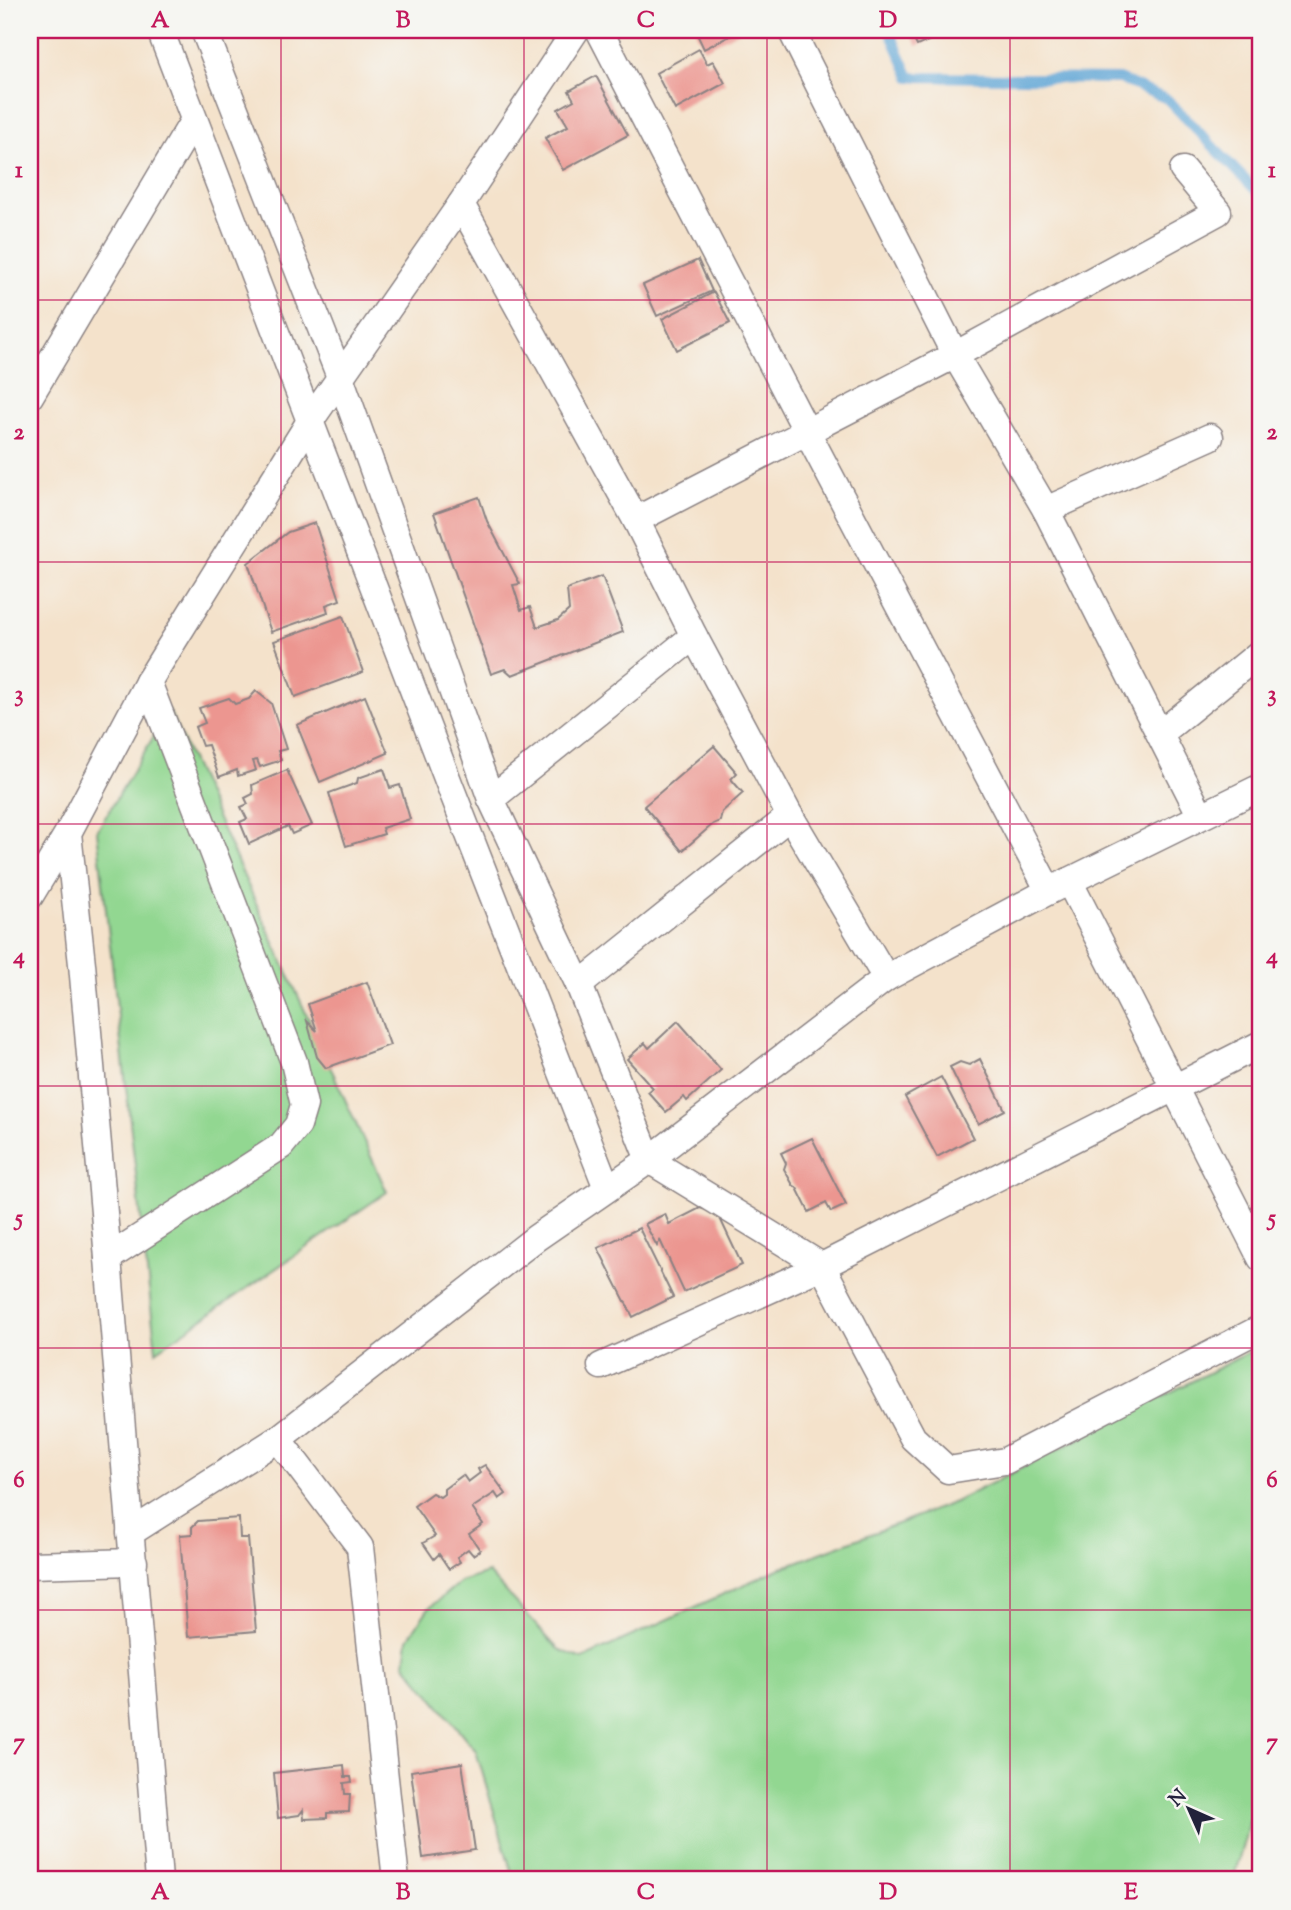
<svg xmlns="http://www.w3.org/2000/svg" width="1291" height="1910" viewBox="0 0 1291 1910" font-family="'Sorts Mill Goudy',serif">
<rect width="100%" height="100%" fill="#f6f6f2"/>
<filter id="ink" filterUnits="userSpaceOnUse"><feTurbulence type="fractalNoise" baseFrequency=".0143" numOctaves="2"/><feDisplacementMap in="SourceGraphic" scale="14" xChannelSelector="R" yChannelSelector="G"/><feConvolveMatrix kernelMatrix="1 2 1 2 8 2 1 2 1" color-interpolation-filters="sRGB"/></filter>
<filter id="wash" filterUnits="userSpaceOnUse"><feTurbulence type="fractalNoise" baseFrequency=".00686" numOctaves="4" result="noise"/><feDisplacementMap in="SourceGraphic" scale="28" xChannelSelector="R" yChannelSelector="G"/><feGaussianBlur stdDeviation="1.57" result="paint"/><feColorMatrix in="noise" values="0 0 0 0 0 0 0 0 0 0 0 0 0 0 0 0 0 1.4 0 .05"/><feComposite in="paint" operator="in"/></filter>
<g filter="url(#wash)">
<rect width="100%" height="100%" fill="#f4e2cb"/>
<g fill="#92d791" stroke="#5a7c66" stroke-width="2">
<path d="M169 711 387 1192 156 1351 97 831Z"/>
<path d="M1261 1346V1780L1233 1880H514L476 1751 405 1664 408 1639 428 1609 460 1582 488 1573 558 1649 582 1659 778 1569 955 1502Z"/>
</g>
<g fill="none" stroke-linecap="round" stroke-linejoin="round">
<path stroke="#60a6d6" stroke-width="10" d="M889 30 910 77 1119 79 1167 99 1261 196"/>
</g>
<g id="blocks">
<g fill="#ec9690">
<path d="M695 30H742L704 49Z"/>
<path d="M909 30H952L917 46Z"/>
<path d="M699 49 707 64 713 61 725 83 675 110 656 73Z"/>
<path d="M596 76 628 135 563 170 545 138 568 126 558 109 574 100 569 91Z"/>
<path d="M698 260 712 291 657 316 643 285Z"/>
<path d="M714 292 730 323 677 350 662 319Z"/>
<path d="M479 497 487 521 520 584 513 585 521 610 530 607 537 627 558 620 569 610 567 589 602 576 623 632 512 675 505 669 491 674 434 513Z"/>
<path d="M315 523 340 600 326 605 328 612 271 632 248 563 288 532Z"/>
<path d="M343 616 363 672 295 697 274 641Z"/>
<path d="M256 691 271 703 286 749 278 751 281 760 260 767 257 760 253 761 256 770 238 776 237 770 219 777 208 745 202 746 195 727 205 723 199 708 229 698 235 704 249 699Z"/>
<path d="M365 696 388 753 320 782 297 725Z"/>
<path d="M714 746 737 773 731 779 743 793 722 812 720 821 713 824 682 851 644 806Z"/>
<path d="M384 769 390 788 400 785 410 819 382 828 384 834 346 846 329 793 357 783 358 778Z"/>
<path d="M287 770 312 825 292 834 288 826 249 844 240 822 247 819 241 807 248 804 245 798 253 794 252 785Z"/>
<path d="M367 982 390 1045 326 1068 317 1057 307 1021 317 1031 308 1004Z"/>
<path d="M678 1021 721 1070 687 1101 684 1097 666 1112 648 1092 653 1088 627 1059 645 1043 649 1048Z"/>
<path d="M980 1059 1005 1110 978 1124 950 1067 960 1062 969 1065Z"/>
<path d="M941 1077 973 1138 937 1157 905 1097Z"/>
<path d="M812 1138 846 1205 831 1212 826 1203 809 1212 797 1188 793 1185 784 1169 786 1163 781 1153Z"/>
<path d="M700 1208 718 1214 742 1265 684 1292 660 1240 657 1246 645 1224 665 1214 669 1224Z"/>
<path d="M639 1228 673 1297 633 1317 598 1248Z"/>
<path d="M485 1465 506 1494 499 1499 495 1493 472 1508 483 1524 469 1534 480 1550 473 1555 468 1549 457 1557 460 1562 449 1569 439 1554 434 1559 423 1543 435 1536 414 1506 432 1493 440 1497 444 1494V1489L463 1475 468 1482 480 1473 478 1469Z"/>
<path d="M239 1518 240 1538H248L256 1631 188 1637 180 1535 192 1534V1527L198 1521Z"/>
<path d="M462 1763 475 1850 423 1858 411 1771Z"/>
<path d="M344 1765 345 1777H351L352 1782 344 1783 345 1794H350L349 1812 327 1813V1818L304 1819 303 1810 299 1815 278 1818 274 1773Z"/>
</g>
</g>
</g>
<g filter="url(#ink)">
<use href="#blocks" fill-opacity="0" stroke="#8b8283" stroke-width="2"/>
<g fill="none" stroke-linecap="round" stroke-linejoin="round">
<g stroke="#8b8283" stroke-width="29">
<g id="street">
<path d="M160 30 450 786 607 1188"/>
<path d="M204 30 340 377 491 799 579 985 649 1160 822 1266 913 1438 948 1470 1005 1461 1261 1328"/>
<path d="M599 30 807 432 1049 891"/>
<path d="M791 30 955 355 1046 510 1201 816"/>
<path d="M461 204 636 520 694 636 790 816 886 978"/>
<path d="M30 396 194 120"/>
<path d="M1046 510 1210 437"/>
<path d="M636 520 955 355 1218 212 1183 170"/>
<path d="M1160 734 1261 652"/>
<path d="M491 799 694 636"/>
<path d="M1069 881 1261 1258"/>
<path d="M30 896 68 833"/>
<path d="M579 985 790 816"/>
<path d="M108 1258 281 1146 298 1125 304 1105 294 1062 148 682"/>
<path d="M601 1366 822 1266 1261 1044"/>
<path d="M278 1439 360 1547 396 1880"/>
<path d="M130 1533 278 1439 536 1238 649 1160 886 978 1049 891 1261 787"/>
<path d="M30 1565 134 1562"/>
<path d="M159 1880 108 1258 82 964 68 833 148 682 310 421 461 204 576 30"/>
</g>
</g>
<use href="#street" stroke="#fff" stroke-width="26"/>
</g>
</g>
<path fill="none" stroke="#c2185b" stroke-width="2" stroke-opacity="0.55" d="M281 30V1880M524 30V1880M767 30V1880M1010 30V1880M30 300H1261M30 562H1261M30 824H1261M30 1086H1261M30 1348H1261M30 1610H1261"/>
<rect width="1291" height="1910" fill="none" stroke="#f6f6f2" stroke-width="77"/>
<g transform="translate(1189 1809) rotate(315)" stroke="#f6f6f2" stroke-width="5" paint-order="stroke">
<path d="M0-5L12 26L0 18L-12 26Z" fill="#22223b"/>
<text y="-10" font-size="19" font-weight="bold" text-anchor="middle" fill="#22223b">N</text>
</g>
<rect x="38" y="38" width="1214" height="1833" fill="none" stroke="#c2185b" stroke-width="2.5"/>
<g font-size="23" text-anchor="middle" font-weight="bold" fill="#c2185b">
<text x="160" y="27">A</text>
<text x="403" y="27">B</text>
<text x="646" y="27">C</text>
<text x="888" y="27">D</text>
<text x="1131" y="27">E</text>
<text x="19" y="177">1</text>
<text x="1272" y="177">1</text>
<text x="19" y="439">2</text>
<text x="1272" y="439">2</text>
<text x="19" y="701">3</text>
<text x="1272" y="701">3</text>
<text x="19" y="963">4</text>
<text x="1272" y="963">4</text>
<text x="19" y="1225">5</text>
<text x="1272" y="1225">5</text>
<text x="19" y="1487">6</text>
<text x="1272" y="1487">6</text>
<text x="19" y="1749">7</text>
<text x="1272" y="1749">7</text>
<text x="160" y="1899">A</text>
<text x="403" y="1899">B</text>
<text x="646" y="1899">C</text>
<text x="888" y="1899">D</text>
<text x="1131" y="1899">E</text>
</g>
</svg>
